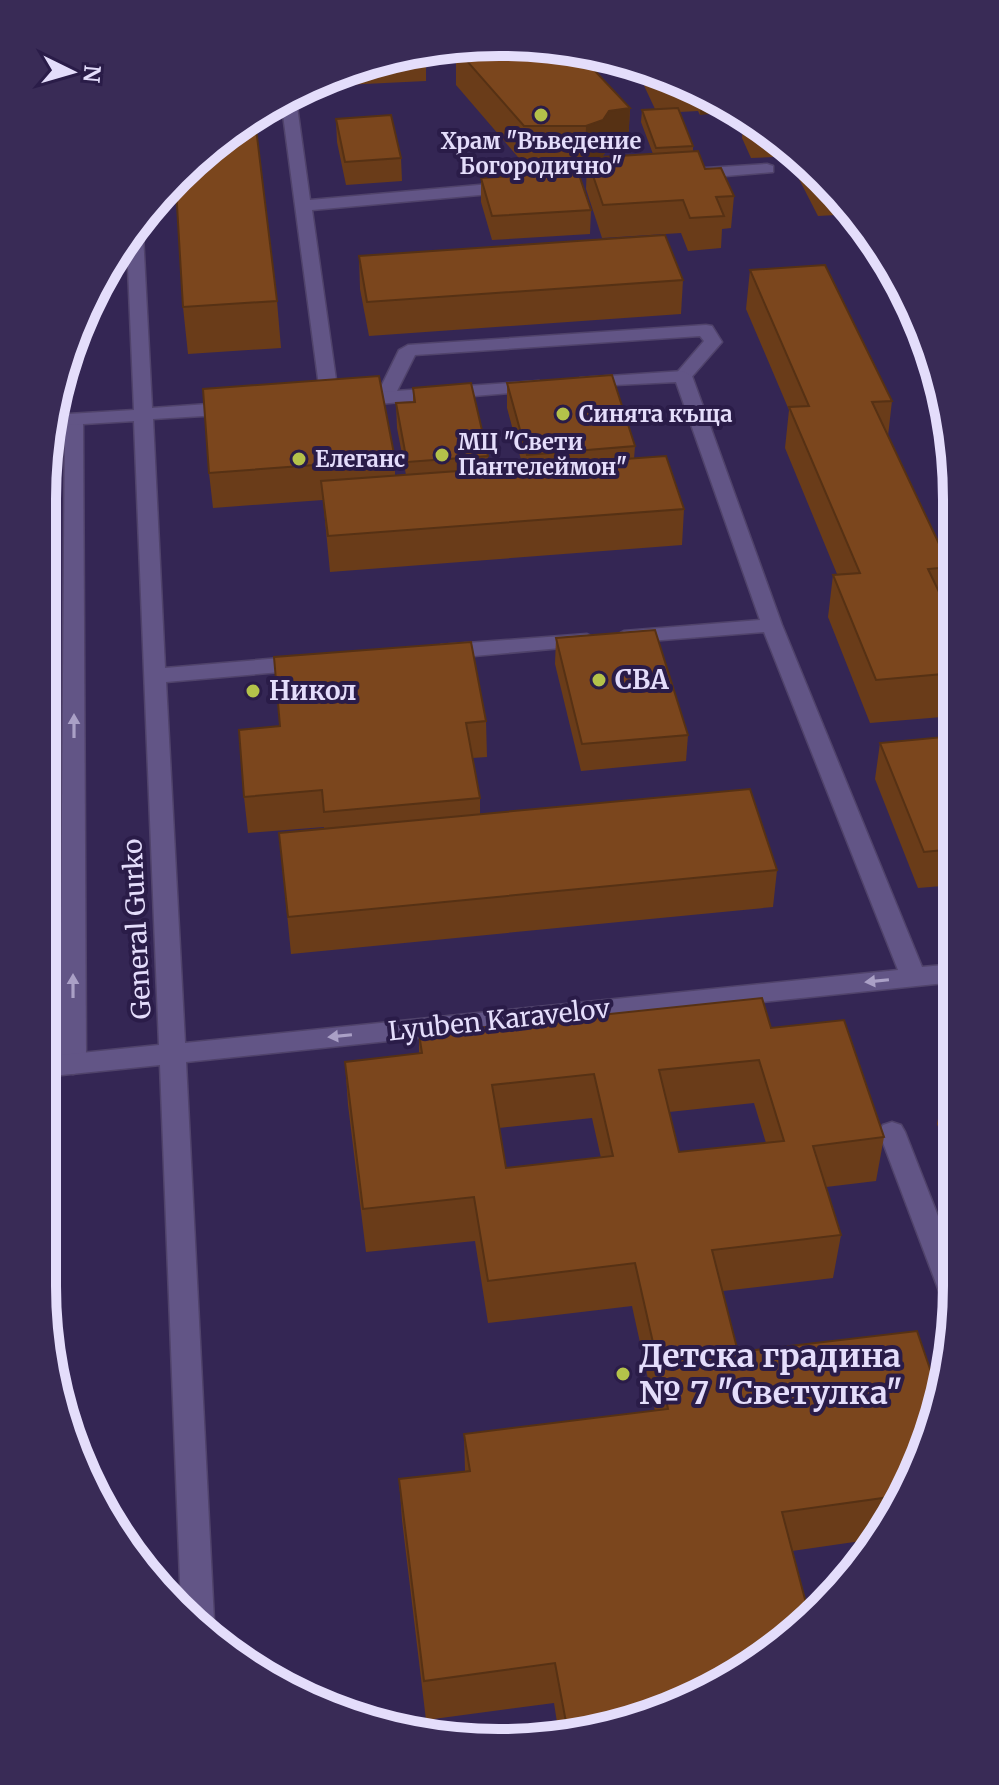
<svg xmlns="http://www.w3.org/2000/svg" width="999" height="1785" viewBox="0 0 999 1785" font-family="Merriweather,serif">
<rect width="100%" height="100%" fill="#342654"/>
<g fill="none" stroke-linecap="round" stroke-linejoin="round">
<g stroke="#50436b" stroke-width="3">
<g id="lane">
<path d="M706 325 712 326 722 342 689 380 683 381 674 376 704 341 700 336 415 355 392 401H378L376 397 399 350 408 345Z"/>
<path d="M74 414 83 420 86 1064 82 1071 73 1074 64 1071 60 1064 65 420Z"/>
<path d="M892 1122 901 1125 905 1132 956 1262V1311L946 1307 942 1299 879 1132 883 1125Z"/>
</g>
</g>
<g stroke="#50436b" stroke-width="3">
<g id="street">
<path d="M291 102 297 106 310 200 513 182 521 187 513 192 312 210 339 401 330 407 321 401 282 107Z"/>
<path d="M767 164 773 166V172L690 179 682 174 690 169Z"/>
<path d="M139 230 143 234 152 408 236 402 245 408 236 414 153 419 165 668 304 656 315 663 304 670 166 682 185 1043 898 970 764 632 624 643 613 637 624 631 760 620 676 382 574 387 571 383 580 378 683 371 692 376 782 625 922 967 955 964V982L186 1062 214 1621 209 1632 181 1606 160 1065 42 1077V1057L159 1045 134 421 50 426 52 415 134 410 127 244Z"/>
<path d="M539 381 548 386 545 390 353 406 344 400 353 394Z"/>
<path d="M587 634 598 640 594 645 441 659 430 652 441 645Z"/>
</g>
</g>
<use href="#lane" fill="#625586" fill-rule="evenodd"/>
<use href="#street" fill="#625586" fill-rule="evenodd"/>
</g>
<g fill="#6a3c19" fill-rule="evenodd">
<path d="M560 46 618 66 592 67 630 108 628 145 608 149 602 157 653 154 641 122 642 110 655 109 640 77 641 74 729 104 700 115 698 111 679 112 693 146V151L705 169 734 196 731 228 722 229 721 248 688 251 681 233 602 238 586 189 587 163 524 164 456 85V53Z"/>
<path d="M382 57 426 58V81L344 85 343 76Z"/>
<path d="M744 115 797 156 751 158 742 138Z"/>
<path d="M336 119 401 158 402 181 346 185 337 142Z"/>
<path d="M801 159 823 176 854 214 818 216 799 179Z"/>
<path d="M481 178 591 210 590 234 492 240 481 202Z"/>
<path d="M359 256 683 280 681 314 369 336 360 289Z"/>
<path d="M750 270 892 401 888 436 950 567 944 602 954 623V716L870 723 828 617 833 575 837 574 785 448 789 410 746 309Z"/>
<path d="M277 301 281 348 188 354 183 307Z"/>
<path d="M507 383 635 446 634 459 684 509 682 545 330 572 323 500 213 508 209 473 395 459V476L406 475 397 428 396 403 413 402V388L488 456V469L523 467 507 408Z"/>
<path d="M556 638 688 735 686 761 581 771 555 664Z"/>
<path d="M486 721 487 757 472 758 480 798V814L777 870 773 907 291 954 279 833 324 829V827L248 833 244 797 280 726Z"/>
<path d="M954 736 955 885 918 888 875 779 880 743Z"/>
<path d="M771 1028 884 1137 876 1181 826 1187 841 1235 833 1278 723 1291 738 1352 933 1432 895 1515 875 1539 792 1551 674 1708 559 1735 554 1703 426 1720 402 1520 399 1479 465 1471 464 1434 655 1411 632 1306 488 1323 475 1241 366 1252 348 1105 345 1062 419 1053V1034ZM754 1103 766 1143 679 1152 669 1112ZM592 1118 601 1158 506 1168 499 1128Z"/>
<path d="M955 1086 956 1175 937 1124 944 1087Z"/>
</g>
<g fill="#563114">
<path d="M701 94 729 104 739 111 700 115Z"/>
<path d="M630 108 628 145 608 149 602 157 587 158V163H585L586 126 609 111Z"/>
</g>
<g fill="#7b461d" stroke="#563114" stroke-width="2" fill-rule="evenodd">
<path d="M560 46 577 52 630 108 609 111 603 120 586 126H524L459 52Z"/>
<path d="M425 55 426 58 374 61 382 57Z"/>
<path d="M678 108 693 146 656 148 642 110Z"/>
<path d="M391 115 401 158 345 162 336 119Z"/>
<path d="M744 115 769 134 753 135Z"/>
<path d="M255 120 277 301 183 307 176 188 221 136Z"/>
<path d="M698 151 705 169 721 168 734 196 716 197 724 216 690 218 683 200 603 205 587 158Z"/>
<path d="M805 162 823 176 836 191 821 192Z"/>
<path d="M578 172 591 210 492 216 481 178Z"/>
<path d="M665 235 683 280 367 302 359 256Z"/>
<path d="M825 265 892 401 872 402 950 567 928 569 954 623V673L876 680 833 575 860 573 789 407 809 406 750 270Z"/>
<path d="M612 375 635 446 527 455 507 383Z"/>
<path d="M379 376 395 459 209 473 203 389Z"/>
<path d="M471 383 488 456 407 462 396 403 415 402 413 388Z"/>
<path d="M666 456 684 509 328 536 321 481Z"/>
<path d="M655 630 688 735 582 744 556 638Z"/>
<path d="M471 642 486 721 466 723 480 798 324 812 322 790 244 797 239 730 280 726 274 657Z"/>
<path d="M954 736V849L924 852 880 743Z"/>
<path d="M750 789 777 870 288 917 279 833Z"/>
<path d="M762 998 771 1028 844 1020 884 1137 813 1146 841 1235 712 1250 738 1352 917 1331 940 1398 933 1432 904 1495 782 1512 807 1607 821 1605 801 1630 674 1708 568 1733 555 1663 424 1681 399 1479 470 1471 464 1434 668 1409 635 1263 488 1281 474 1197 363 1209 345 1062 422 1053 419 1034ZM759 1060 784 1141 679 1152 659 1070ZM594 1074 613 1156 506 1168 492 1085Z"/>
<path d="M955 1086V1117L944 1087Z"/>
</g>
<defs><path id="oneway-solid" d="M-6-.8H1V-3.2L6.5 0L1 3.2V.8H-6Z" transform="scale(2)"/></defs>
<g fill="#aaa0c6">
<use href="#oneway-solid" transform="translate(74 726) rotate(-90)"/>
<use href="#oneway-solid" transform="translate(877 981) rotate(174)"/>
<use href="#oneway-solid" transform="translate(73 986) rotate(-90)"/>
<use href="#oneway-solid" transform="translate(340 1036) rotate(174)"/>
</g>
<g fill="#b4c24a" stroke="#2a1c48" stroke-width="3">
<circle cx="541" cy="115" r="8"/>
<circle cx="563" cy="414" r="8"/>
<circle cx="442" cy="455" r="8"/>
<circle cx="299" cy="459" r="8"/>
<circle cx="599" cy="680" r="8"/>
<circle cx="253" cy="691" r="8"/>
<circle cx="623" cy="1374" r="8"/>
</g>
<g text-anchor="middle" stroke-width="8" stroke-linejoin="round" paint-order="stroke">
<g font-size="22" font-weight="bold" fill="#e4ddfb" stroke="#2a1c48" text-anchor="start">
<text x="541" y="149" text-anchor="middle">Храм "Въведение<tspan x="541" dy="25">Богородично"</tspan></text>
<text x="579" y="422">Синята къща</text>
<text x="458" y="450">МЦ "Свети<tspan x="458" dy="25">Пантелеймон"</tspan></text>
<text x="315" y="467">Елеганс</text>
</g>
<g font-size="26" font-weight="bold" fill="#e4ddfb" stroke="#2a1c48" text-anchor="start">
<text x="615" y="689">CBA</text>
<text x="269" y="700">Никол</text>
</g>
<g font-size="26" fill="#e4ddfb" stroke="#2a1c48">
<text transform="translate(137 929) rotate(-93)" y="9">General Gurko</text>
<text transform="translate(499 1020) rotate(-6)" y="9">Lyuben Karavelov</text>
</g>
<g font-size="32" font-weight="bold" fill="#e4ddfb" stroke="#2a1c48" text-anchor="start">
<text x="639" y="1367">Детска градина<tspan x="639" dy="37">№ 7 "Светулка"</tspan></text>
</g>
</g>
<path d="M0 0H999V1785H0ZM499 56H500A443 443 0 0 1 943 499V1286A443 443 0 0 1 500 1729H499A443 443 0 0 1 56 1286V499A443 443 0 0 1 499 56Z" fill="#392b56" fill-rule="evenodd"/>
<path fill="none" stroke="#e4ddfb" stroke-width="10" d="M499 56H500A443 443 0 0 1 943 499V1286A443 443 0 0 1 500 1729H499A443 443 0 0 1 56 1286V499A443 443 0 0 1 499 56Z"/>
<g transform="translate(72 72) rotate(95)" stroke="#2a1c48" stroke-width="6" paint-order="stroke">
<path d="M0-6L14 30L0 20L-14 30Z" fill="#e4ddfb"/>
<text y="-12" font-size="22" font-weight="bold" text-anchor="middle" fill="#e4ddfb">N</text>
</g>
</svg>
